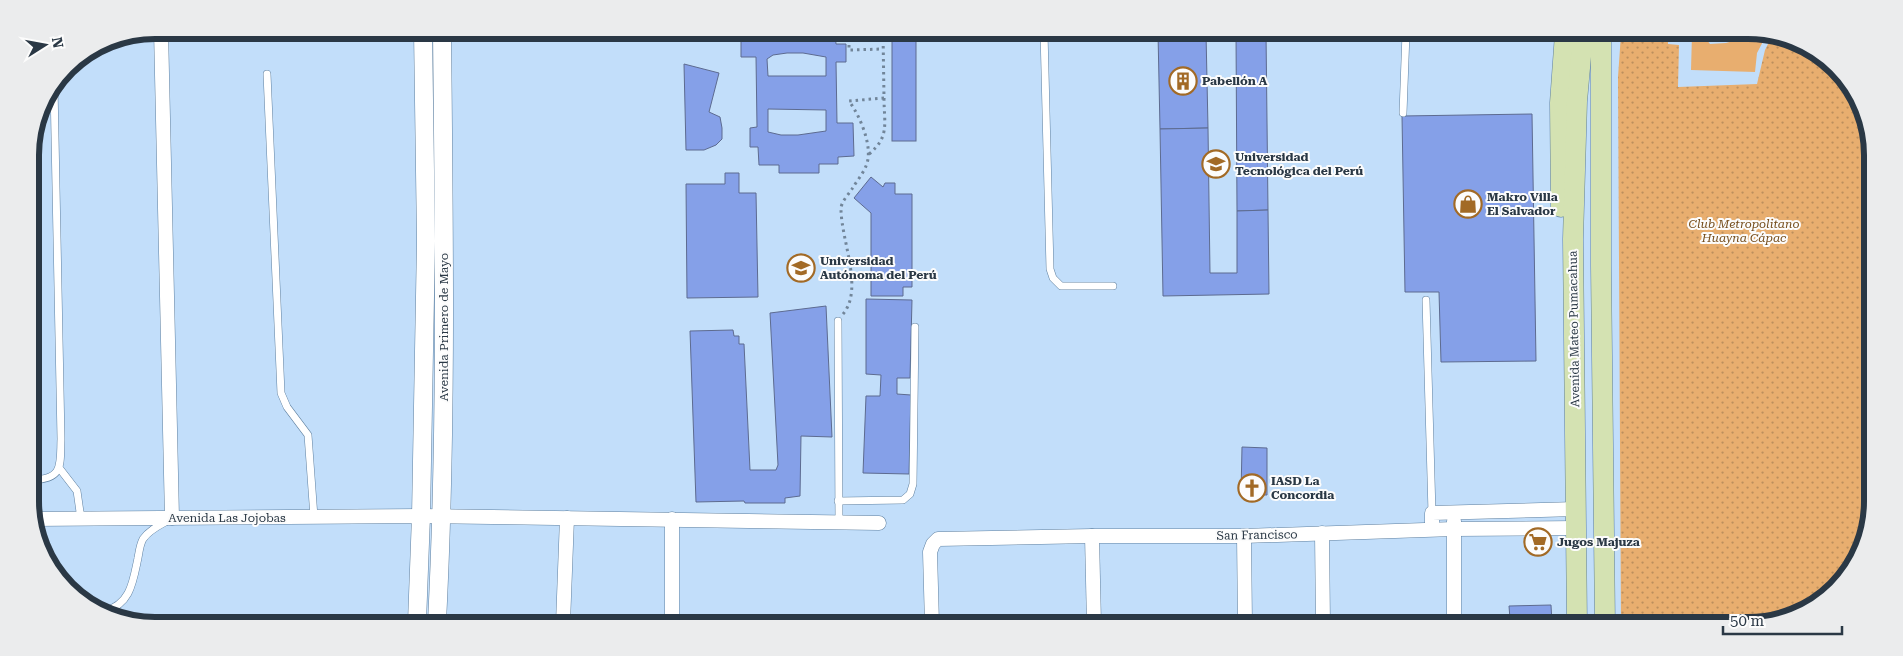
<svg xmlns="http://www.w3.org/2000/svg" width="1903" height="656" viewBox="0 0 1903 656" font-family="'Roboto Serif',serif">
<defs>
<pattern id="park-dots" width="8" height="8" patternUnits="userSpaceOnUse" patternTransform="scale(1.25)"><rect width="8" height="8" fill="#e8ae6f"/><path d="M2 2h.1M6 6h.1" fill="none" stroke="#bc8f5d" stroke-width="1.8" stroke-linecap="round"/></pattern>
</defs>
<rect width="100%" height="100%" fill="#c2defa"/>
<path fill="#e8ae6f" d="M1692 34H1702L1710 44 1726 43 1733 41 1742 34H1767L1757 53 1755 72 1691 70Z"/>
<path fill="url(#park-dots)" d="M1621 34H1668V44L1679 45 1678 87 1757 84 1765 50 1773 34H1781L1842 72 1871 130 1869 534 1852 571 1825 600 1756 626 1621 625 1618 77Z"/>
<g fill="#85a0e8" stroke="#5d6b90" fill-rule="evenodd">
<path d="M741 32H835L836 44H846V62H836L837 123H853L854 156 838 157V164H819V173H779V165H759L758 147H750V128L757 127 756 57H741ZM787 53H803L826 57V76H768L767 59 773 55ZM768 109 826 110V131L798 135H781L768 132Z"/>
<rect x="892" y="32" width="24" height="109"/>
<path d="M1158 33H1206L1208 128 1160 129Z"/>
<path d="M1236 33H1266L1268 210 1237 211Z"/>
<path d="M684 64 719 73 709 112 720 117 722 128V139L716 145 704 150H686Z"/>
<path d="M1532 114 1536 361 1441 362 1439 292H1405L1402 116Z"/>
<path d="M1208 128 1210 273H1237V211L1268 210 1269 294 1163 296 1160 129Z"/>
<path d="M725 173H739V193H756L758 297 687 298 686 184H725Z"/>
<path d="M871 177 883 187 885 183H895V194H912V287H903V296H871V213L854 198Z"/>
<path d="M866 299 912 300 910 378H897V394L911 395 909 474 863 473 866 396H880L881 375 866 374Z"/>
<path d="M826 306 832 437 801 436 800 496 785 498V503H745L744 501 696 502 690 331 733 330 734 336H739V344H744L750 470H776L778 465 770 313Z"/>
<path d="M1242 447 1267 448V495L1241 494Z"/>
<path d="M1526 529 1549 532V551H1527Z"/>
<path d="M1551 605 1552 624 1514 625V619H1510L1509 606Z"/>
</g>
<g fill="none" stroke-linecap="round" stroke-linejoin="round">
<g stroke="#5f80a0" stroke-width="8">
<g id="service">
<path d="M1044 32 1050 269 1053 278 1061 286H1113"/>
<path d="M700 38 701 31"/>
<path d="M267 74 281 393 287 407 308 435 314 517"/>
<path d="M1403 113 1406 33"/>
<path d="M1426 300 1432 513"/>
<path d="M838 321 839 523"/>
<path d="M60 469 77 491 81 519"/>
<path d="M32 480C64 479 60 465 61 439L54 86"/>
<path d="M838 501 903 500 910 494 913 484 915 327"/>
<path d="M105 611C131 604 133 581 138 558 139 552 140 544 143 539 149 530 160 525 169 520"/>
</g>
</g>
<g stroke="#5f80a0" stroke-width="15">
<g id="minor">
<path d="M161 30 172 518"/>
<path d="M32 519 421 516 879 523"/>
<path d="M672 519V623"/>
<path d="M1454 521V625"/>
<path d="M1432 529V513L1576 509"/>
<path d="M1322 533 1323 625"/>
<path d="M1092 536 1094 624"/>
<path d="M1244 536 1245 624"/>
<path d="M563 623 567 518"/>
<path d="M932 624 930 552 933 544 938 539 1092 536H1244L1454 529 1576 528"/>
</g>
</g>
<g stroke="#5f80a0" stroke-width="19">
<g id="tertiary">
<path d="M417 622 421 516 426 241 423 31"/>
<path d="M437 622C447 425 444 228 442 31"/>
</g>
</g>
<g stroke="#5f80a0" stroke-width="21">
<g id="secondary">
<path d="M1601 34V266L1605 625"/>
<path d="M1561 207 1560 103 1565 34"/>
<path d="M1577 625 1573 239 1577 101 1583 34"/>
</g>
</g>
<g stroke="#718599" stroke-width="3" stroke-dasharray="2.5 4" stroke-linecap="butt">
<path d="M849 32V50L883 49"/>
<path d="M869 154C890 137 884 123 884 98"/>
<path d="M843 314C864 289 841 240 841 209 841 202 848 195 852 189 856 182 863 174 866 166 874 148 860 116 849 101L884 98 883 32"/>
</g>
<use href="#service" stroke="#fff" stroke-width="7"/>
<use href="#minor" stroke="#fff" stroke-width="14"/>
<use href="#tertiary" stroke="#fff" stroke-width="18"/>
<use href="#secondary" stroke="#d4e2b2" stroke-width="20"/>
</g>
<defs>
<g id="building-ring" transform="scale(1.4375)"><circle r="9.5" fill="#fcfcfc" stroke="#a26a26" stroke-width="1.5"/><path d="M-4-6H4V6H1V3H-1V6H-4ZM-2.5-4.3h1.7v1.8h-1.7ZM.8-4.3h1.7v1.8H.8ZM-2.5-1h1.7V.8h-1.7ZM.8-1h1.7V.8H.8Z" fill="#a26a26"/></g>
<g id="university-ring" transform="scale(1.4375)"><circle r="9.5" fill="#fcfcfc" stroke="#a26a26" stroke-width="1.5"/><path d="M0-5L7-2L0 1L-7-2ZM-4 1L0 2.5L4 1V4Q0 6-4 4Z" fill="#a26a26"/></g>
<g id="shop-ring" transform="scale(1.4375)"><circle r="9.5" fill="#fcfcfc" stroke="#a26a26" stroke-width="1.5"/><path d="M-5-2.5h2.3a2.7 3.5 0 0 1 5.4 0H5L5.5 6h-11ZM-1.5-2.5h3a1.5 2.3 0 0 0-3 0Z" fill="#a26a26"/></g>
<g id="church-ring" transform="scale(1.4375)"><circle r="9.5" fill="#fcfcfc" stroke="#a26a26" stroke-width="1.5"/><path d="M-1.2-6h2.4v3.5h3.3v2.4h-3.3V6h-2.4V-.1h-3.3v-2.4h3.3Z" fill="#a26a26"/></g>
<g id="supermarket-ring" transform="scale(1.4375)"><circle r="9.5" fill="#fcfcfc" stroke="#a26a26" stroke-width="1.5"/><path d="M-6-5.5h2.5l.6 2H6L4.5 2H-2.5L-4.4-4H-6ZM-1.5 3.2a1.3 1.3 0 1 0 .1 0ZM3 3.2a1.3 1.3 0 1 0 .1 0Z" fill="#a26a26"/></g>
</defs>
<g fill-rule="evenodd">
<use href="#building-ring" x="1183" y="81"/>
<use href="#university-ring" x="1216" y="164"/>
<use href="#shop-ring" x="1468" y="204"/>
<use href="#university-ring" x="801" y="268"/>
<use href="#church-ring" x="1252" y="488"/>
<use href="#supermarket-ring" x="1538" y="542"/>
</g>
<g text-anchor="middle" stroke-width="4" stroke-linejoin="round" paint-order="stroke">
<g font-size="12" font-weight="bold" fill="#2a3845" stroke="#fcfcfc" text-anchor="start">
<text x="1202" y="85">Pabellón A</text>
<text x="1235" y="161">Universidad<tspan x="1235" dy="14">Tecnológica del Perú</tspan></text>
<text x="1487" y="201">Makro Villa<tspan x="1487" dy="14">El Salvador</tspan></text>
<text x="820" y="265">Universidad<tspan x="820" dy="14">Autónoma del Perú</tspan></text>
<text x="1271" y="485">IASD La<tspan x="1271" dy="14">Concordia</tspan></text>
<text x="1557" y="546">Jugos Majuza</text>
</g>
<g font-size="12" font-style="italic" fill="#754d1b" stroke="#fcfcfc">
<text x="1744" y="228">Club Metropolitano<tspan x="1744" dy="14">Huayna Cápac</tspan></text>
</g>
<g font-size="12" fill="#2a3845" stroke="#fcfcfc">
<text transform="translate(444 327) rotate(-90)" y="4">Avenida Primero de Mayo</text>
<text transform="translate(1574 329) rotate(-91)" y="4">Avenida Mateo Pumacahua</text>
<text x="227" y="522">Avenida Las Jojobas</text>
<text transform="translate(1257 535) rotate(-1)" y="4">San Francisco</text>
</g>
</g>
<path d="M0 0H1903V656H0ZM155 39H1748A116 116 0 0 1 1864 155V501A116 116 0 0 1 1748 617H155A116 116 0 0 1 39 501V155A116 116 0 0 1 155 39Z" fill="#ebeced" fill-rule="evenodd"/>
<path fill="none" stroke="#2a3845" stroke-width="6" d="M155 39H1748A116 116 0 0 1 1864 155V501A116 116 0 0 1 1748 617H155A116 116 0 0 1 39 501V155A116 116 0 0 1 155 39Z"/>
<g transform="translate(45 45) rotate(79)" stroke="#fcfcfc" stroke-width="4" paint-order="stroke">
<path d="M0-4L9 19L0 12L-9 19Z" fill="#2a3845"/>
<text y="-8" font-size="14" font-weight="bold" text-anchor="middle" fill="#2a3845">N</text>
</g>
<path d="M1723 626v8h119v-8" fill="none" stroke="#2a3845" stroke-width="2.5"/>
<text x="1730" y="626" font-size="15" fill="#2a3845" stroke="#fcfcfc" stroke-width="4" paint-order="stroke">50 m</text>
</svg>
